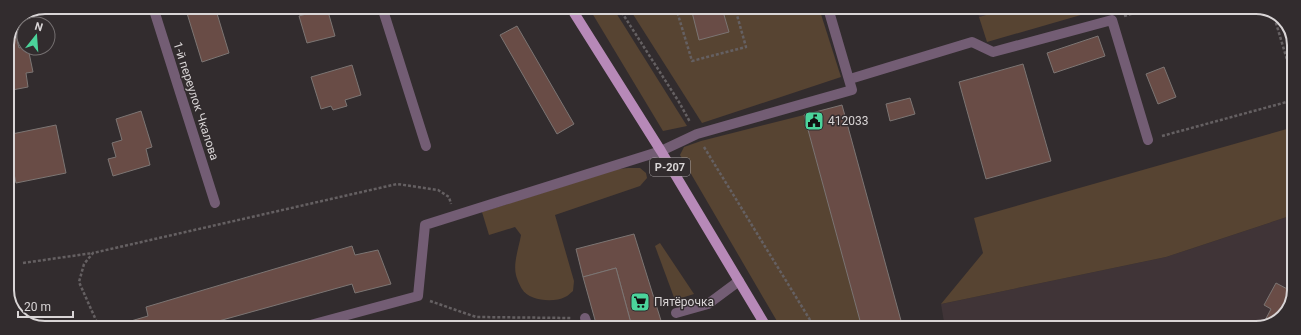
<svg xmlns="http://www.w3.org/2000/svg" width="1301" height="335" viewBox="0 0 1301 335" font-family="Roboto,sans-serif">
<rect width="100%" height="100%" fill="#322c2e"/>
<g fill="#403437">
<path d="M977 8H1010L979 17Z"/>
<path d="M1282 18 1285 20 1294 42V59Z"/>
<path d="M1293 215V300L1279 320 1257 328H945L941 304 1166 257Z"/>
</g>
<g fill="#574432">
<path d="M589 8H613L687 126 663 131Z"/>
<path d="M629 8H819L841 77 702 123Z"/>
<path d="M1010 8H1105L987 42 979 17Z"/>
<path d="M804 115 862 328H781L680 155 684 147 701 141Z"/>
<path d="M1294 127 1293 215 1166 257 941 304 983 253 974 218Z"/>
<path d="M628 168H640L646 173 647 178 640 186 555 215 574 281 573 291C570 293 568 296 565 297 554 303 529 301 522 289 520 286 517 279 516 275 513 263 519 247 521 235L515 227 489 235 482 212 618 169Z"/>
<path d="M660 243 694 294 675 300 655 246Z"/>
</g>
<g fill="#694c46" stroke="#7c7573">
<path d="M196 7H215L229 53 202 62 186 10Z"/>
<path d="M327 8 335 36 307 43 299 16Z"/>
<path d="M691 8H722L729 32 699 40Z"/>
<path d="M517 26 574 124 557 134 500 35Z"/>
<path d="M11 35 16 36 19 48 24 46V48H28L33 72 26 73 28 87 7 91V44Z"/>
<path d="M1098 36 1105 56 1054 73 1047 53Z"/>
<path d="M1023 64 1051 161 986 179 959 82Z"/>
<path d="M352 65 361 95 345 100 347 106 333 110 331 106 321 109 311 77Z"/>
<path d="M1164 67 1176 97 1158 104 1146 74Z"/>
<path d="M910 98 915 114 890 121 886 104Z"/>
<path d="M842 105 903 328H862L804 115Z"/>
<path d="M141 111 152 147 146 149 150 165 113 176 108 159 116 157 112 143 122 140 116 119Z"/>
<path d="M56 125 66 173 16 183 7 141V135Z"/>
<path d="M634 234 663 327H632L616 268 583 277 576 249Z"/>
<path d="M352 246 355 255 378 250 391 284 355 293 352 284 197 327H125L124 323 148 316 146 307Z"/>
<path d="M616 268 632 327H597L583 277Z"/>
<path d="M1276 283 1293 292V300L1279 320 1262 326 1271 309 1264 305Z"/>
</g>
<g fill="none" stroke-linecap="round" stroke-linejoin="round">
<g stroke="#656062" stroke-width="2.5" stroke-dasharray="3 2" stroke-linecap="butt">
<path d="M619 8 679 102 690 122"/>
<path d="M676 8 692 61 746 47 735 8"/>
<path d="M1273 13 1294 83"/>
<path d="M1124 16 1152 8"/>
<path d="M1162 136 1294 100"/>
<path d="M704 147 815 328"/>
<path d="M23 263 93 253"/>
<path d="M430 301 476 317 572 318"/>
<path d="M99 327 79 282 84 264 93 253 397 184 438 190 449 197 451 204"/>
</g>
<g stroke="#735d74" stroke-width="10">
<path d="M850 79 972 42 993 52 1112 20 1148 140"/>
<path d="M676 313 708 304 739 281"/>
<path d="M585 318 588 327"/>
<path d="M303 327 418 296 425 225 661 151 697 134 852 90 828 8"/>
</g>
<g stroke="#735d74" stroke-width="10">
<path d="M153 7 215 203"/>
<path d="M382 7 426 146"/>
<path d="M7 260 9 266"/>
</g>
<path stroke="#b789b8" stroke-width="10" d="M571 8 661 151 767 328"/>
</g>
<defs>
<g id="civic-square" transform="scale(1)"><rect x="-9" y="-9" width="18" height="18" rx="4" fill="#4bd49b" stroke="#322c2e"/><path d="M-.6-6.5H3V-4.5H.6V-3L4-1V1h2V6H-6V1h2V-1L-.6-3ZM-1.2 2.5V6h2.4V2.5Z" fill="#111"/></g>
<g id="supermarket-square" transform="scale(1)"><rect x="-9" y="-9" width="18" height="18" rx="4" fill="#4bd49b" stroke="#322c2e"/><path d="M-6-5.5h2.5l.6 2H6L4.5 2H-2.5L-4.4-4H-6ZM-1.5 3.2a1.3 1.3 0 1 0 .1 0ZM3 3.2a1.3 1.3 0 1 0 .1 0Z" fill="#111"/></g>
</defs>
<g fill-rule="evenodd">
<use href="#civic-square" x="814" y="121"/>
<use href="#supermarket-square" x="640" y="302"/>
</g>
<g text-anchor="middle" stroke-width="3" stroke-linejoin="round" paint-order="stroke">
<rect fill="#322c2e" stroke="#a7a2a4" stroke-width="1" x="650" y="158" width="40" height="18" rx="3"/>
<g font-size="11" font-weight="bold" fill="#d9d5d6">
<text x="670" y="171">Р-207</text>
</g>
<g font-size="12" fill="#d9d5d6" stroke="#322c2e">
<text transform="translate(196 101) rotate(72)" y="4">1-й переулок Чкалова</text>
</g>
<g font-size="12" fill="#d9d5d6" stroke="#322c2e" text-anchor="start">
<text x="828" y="125">412033</text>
<text x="654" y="306">Пятёрочка</text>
</g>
</g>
<path d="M0 0H1301V335H0ZM45 14H1256A31 31 0 0 1 1287 45V290A31 31 0 0 1 1256 321H45A31 31 0 0 1 14 290V45A31 31 0 0 1 45 14Z" fill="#322c2e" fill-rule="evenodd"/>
<path fill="none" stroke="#d9d5d6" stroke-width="2" d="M45 14H1256A31 31 0 0 1 1287 45V290A31 31 0 0 1 1256 321H45A31 31 0 0 1 14 290V45A31 31 0 0 1 45 14Z"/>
<g transform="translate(36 36) rotate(17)"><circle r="19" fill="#322c2e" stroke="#757071"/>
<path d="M0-3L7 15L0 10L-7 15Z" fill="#4bd49b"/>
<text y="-6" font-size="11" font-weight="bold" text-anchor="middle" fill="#d9d5d6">N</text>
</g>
<path d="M18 311v6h55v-6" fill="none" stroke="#d9d5d6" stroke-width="2"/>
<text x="24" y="311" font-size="12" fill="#d9d5d6" stroke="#322c2e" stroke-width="3" paint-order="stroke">20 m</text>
</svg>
